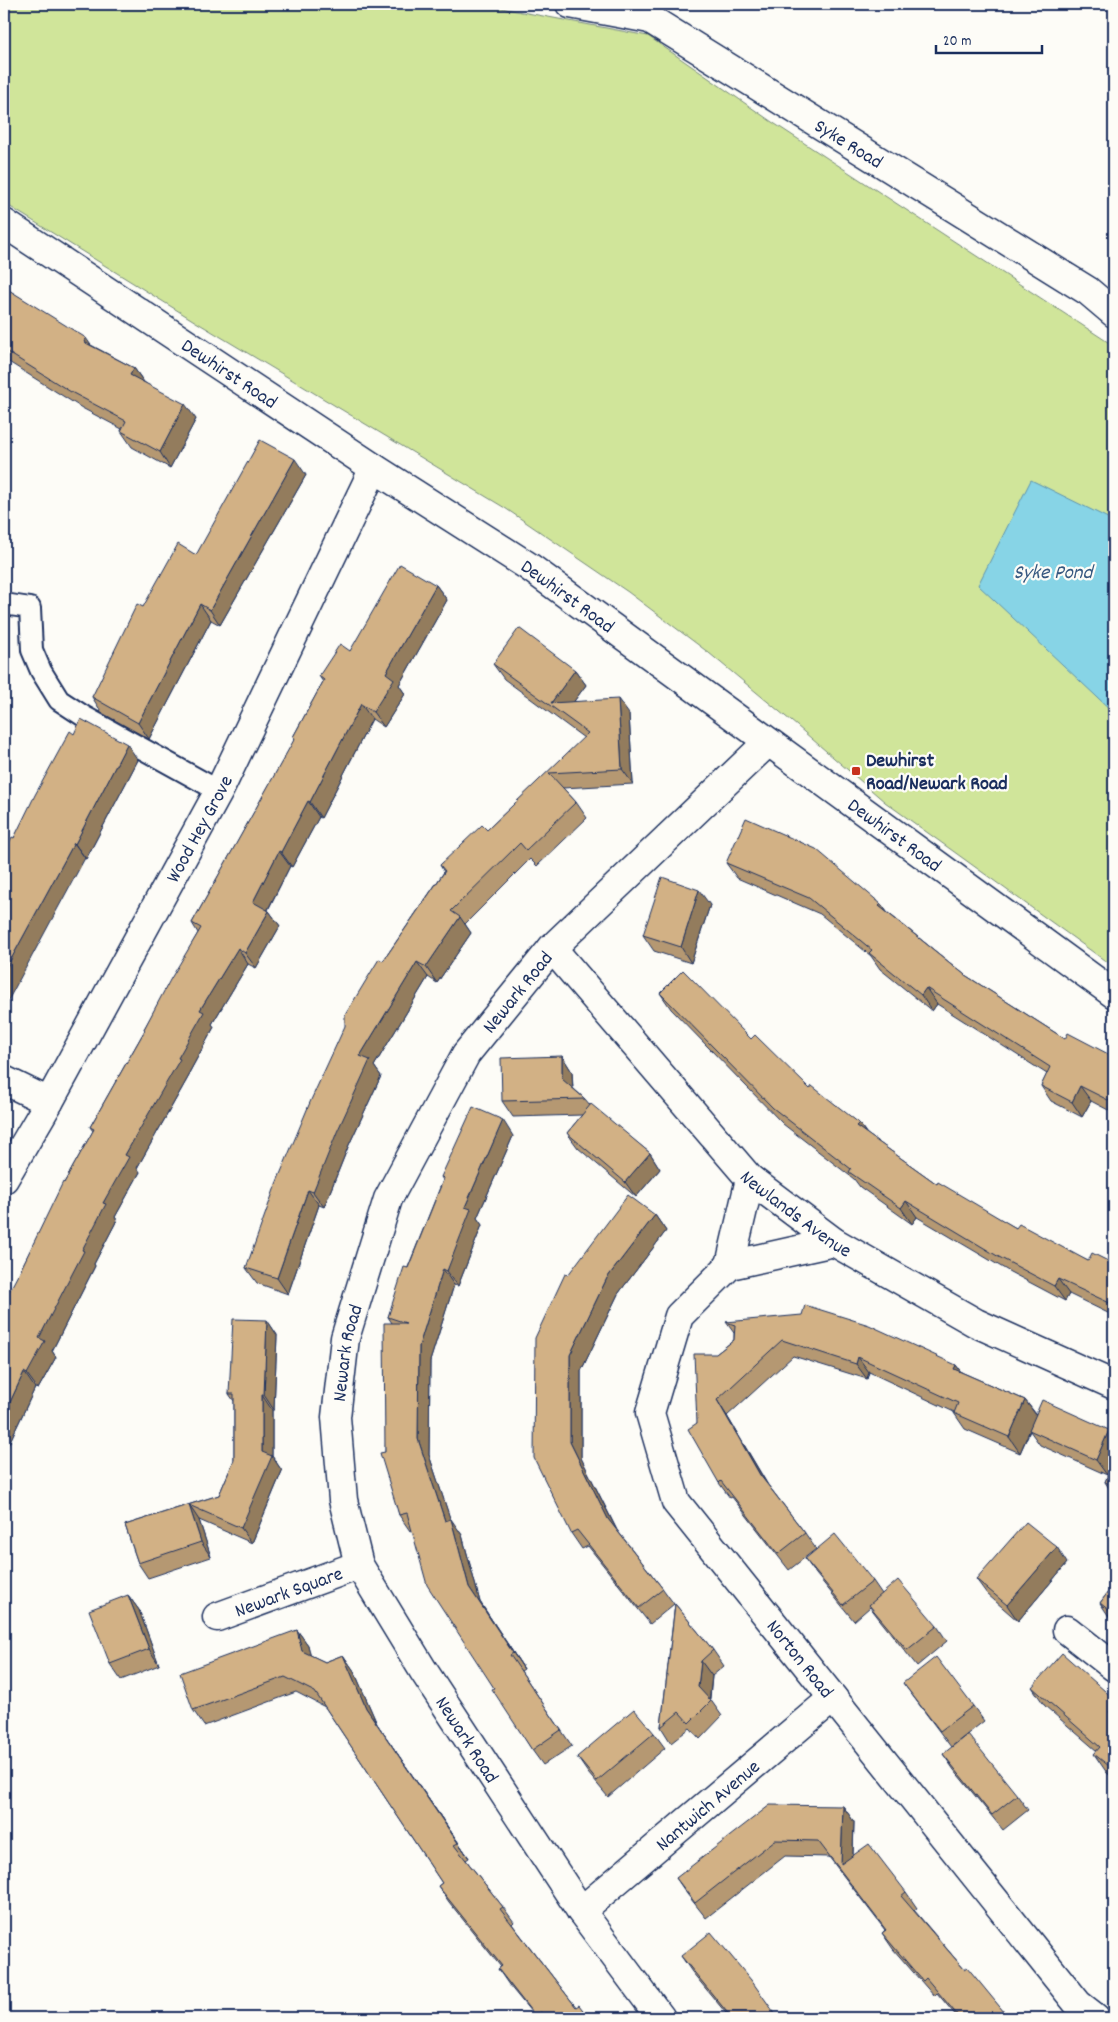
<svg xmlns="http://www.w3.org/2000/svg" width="1118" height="2022" viewBox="0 0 1118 2022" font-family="Dekko,sans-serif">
<rect width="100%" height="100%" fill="#fdfcf7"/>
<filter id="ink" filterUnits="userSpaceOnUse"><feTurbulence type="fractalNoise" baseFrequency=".02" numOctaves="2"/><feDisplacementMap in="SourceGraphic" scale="10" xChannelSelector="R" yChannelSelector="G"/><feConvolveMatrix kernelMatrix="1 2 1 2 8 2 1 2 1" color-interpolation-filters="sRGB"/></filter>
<g filter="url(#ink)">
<path fill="#d0e59a" stroke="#768a7c" d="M4 4H480L648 36 772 122 1114 346V965L1104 960 885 802 797 726 709 653 628 592 505 508 196 322 4 203Z"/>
<path fill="#87d4e6" stroke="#5c92b0" d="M1031 480 1114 521V713L978 585Z"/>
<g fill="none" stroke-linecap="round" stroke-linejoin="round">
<g stroke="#1b2f5e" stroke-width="24">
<path id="lane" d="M4 604 30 608 32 650 41 671 59 700 85 717 219 791"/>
</g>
<g stroke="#1b2f5e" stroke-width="31">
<g id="street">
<path id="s1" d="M570 4 650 19 1088 291 1114 313"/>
<path id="s2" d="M4 223 374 468 528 566 1114 994"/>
<path id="s3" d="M552 948 750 1179 834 1242 976 1323 1114 1385"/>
<path d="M4 1080 49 1102"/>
<path id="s4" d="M4 1179 49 1102 219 791 374 468"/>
<path id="s5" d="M730 1265 679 1316 650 1413 676 1502 1078 2004 1096 2018"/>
<path d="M730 1265 834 1242"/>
<path d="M730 1265 750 1179"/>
<path id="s6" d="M217 1617 359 1565"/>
<path d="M1067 1630 1114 1667"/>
<path id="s7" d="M581 1911 833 1698"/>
<path id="s8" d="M661 2018 581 1911 423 1670 359 1565 343 1500 336 1417 345 1338 388 1199 466 1054 552 948 768 742"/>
</g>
</g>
<use href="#lane" stroke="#fdfcf7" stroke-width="20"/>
<use href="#street" stroke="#fdfcf7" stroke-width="28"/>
</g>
<g fill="#b59872" stroke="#1b2f5e">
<path d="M4 287 91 345 134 368 144 382 196 419 170 468 132 447 121 431 122 429 82 408 4 359Z"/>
<path d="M306 475 220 625 211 620 149 739 102 713 92 697 143 607 196 555Z"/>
<path d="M436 585 447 600 399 685 405 694 384 727 372 719 321 818 319 817 292 867 290 866 268 910 269 911 280 926 256 968 248 964 212 1024 214 1027 189 1073 190 1074 137 1168 140 1172 115 1217 117 1220 94 1264 95 1266 52 1351 56 1357 38 1389 35 1388 4 1454 20 1271 64 1183 93 1131 90 1127 145 1030 144 1029 198 933 192 923 295 739 293 737 323 682 319 676 350 651Z"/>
<path d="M493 664 575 670 586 685 574 701 629 714 633 784 563 788 576 802 587 818 537 866 530 859 465 924 471 933 437 983 428 977 374 1066 381 1076 348 1147 324 1207 319 1205 288 1294 257 1283 246 1268 383 961 444 872 440 865 487 830 584 738 504 679Z"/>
<path d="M74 734 138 760 86 859 14 838Z"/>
<path d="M726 863 881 904 887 912 965 975 1065 1039 1114 1057V1113L1091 1101 1082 1117 1051 1101 1041 1086 1047 1074 937 1004 932 1011 880 969 871 956 820 914 737 878Z"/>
<path d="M710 905 691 963 654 951 643 935Z"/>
<path d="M660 993 751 1039 810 1089 859 1123 867 1134 937 1184 1016 1228 1088 1261 1114 1264V1316L1069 1294 1065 1301 1010 1272 917 1217 912 1224 860 1187 854 1179 783 1124 671 1009Z"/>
<path d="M562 1056 572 1072 573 1088 585 1099 590 1105 650 1153 660 1169 636 1197 578 1148 567 1133 582 1115 513 1117 502 1101Z"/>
<path d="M513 1136 477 1218 482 1225 458 1286 454 1285 430 1361 429 1455 450 1519 462 1535 480 1602 524 1669 521 1671 572 1746 543 1765 532 1750 494 1688 412 1530 410 1531 399 1515 385 1452 392 1323 388 1317 443 1180 441 1177Z"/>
<path d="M655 1215 666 1231 618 1294 581 1371V1458L617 1530 663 1589 674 1604 650 1624 588 1546 582 1549 571 1533 568 1275Z"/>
<path d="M267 1320 277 1335 274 1410H272V1456L282 1471 252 1543 199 1520 211 1557 148 1578 138 1563 125 1525 219 1495 234 1460V1401L229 1394Z"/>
<path d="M726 1322 956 1365 961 1372 1025 1400 1036 1414 1109 1430 1114 1437V1458L1107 1475 1040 1445 1030 1431 1020 1453 965 1429 954 1413V1412L869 1372 867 1379 793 1356 727 1416 768 1485 805 1533 816 1549 789 1570 732 1497 730 1498 719 1483 697 1423 716 1354 734 1340V1333Z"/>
<path d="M1114 1460V1496L1105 1482Z"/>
<path d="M805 1559 873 1581 882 1594 937 1626 947 1641 917 1666 880 1620 870 1607 854 1621 816 1574Z"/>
<path d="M1067 1563 1018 1621 987 1594 976 1579Z"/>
<path d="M1114 1584V1624L1100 1603Z"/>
<path d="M128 1595 139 1610 159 1665 121 1680 110 1664Z"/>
<path d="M675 1604 713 1650 724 1666 712 1676 710 1699 722 1716 700 1739 690 1728 671 1743 661 1727Z"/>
<path d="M297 1630 308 1645 310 1655 325 1662 343 1655 354 1671 377 1724 469 1858 466 1860 503 1907 514 1922 512 1924 576 2007 589 2018H536L509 1985 498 1969 501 1967 449 1902 438 1886 442 1883 325 1707 296 1692 204 1726 193 1710Z"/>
<path d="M903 1683 973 1706 984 1721 951 1747Z"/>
<path d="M1032 1687 1114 1699V1778L1107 1773 1094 1754 1097 1751 1045 1706Z"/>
<path d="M654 1733 665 1748 608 1797 588 1773 577 1757Z"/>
<path d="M943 1754 1017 1795 1028 1810 1003 1830 954 1770Z"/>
<path d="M843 1806 854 1822 853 1856 906 1892 917 1908 914 1910 964 1969 1009 2018H958L937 1993 934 1996 893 1949 882 1933 885 1930 829 1857 785 1856 706 1918 687 1894 676 1878Z"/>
<path d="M681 1956 778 2018H730L692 1972Z"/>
</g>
<g fill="#937c5d" stroke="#1b2f5e">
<path d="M86 338 97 354 84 342Z"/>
<path d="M134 368 145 384 130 375Z"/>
<path d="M185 404 196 419 170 468 160 452Z"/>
<path d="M295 459 306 475 220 625 210 610Z"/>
<path d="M436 585 447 600 399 685 405 694 384 727 373 712 386 673Z"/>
<path d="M200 604 211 620 149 739 138 723Z"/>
<path d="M575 670 586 685 564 715 551 703Z"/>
<path d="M618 699 629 714 633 784 622 769Z"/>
<path d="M361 704 372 719 321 818 310 802Z"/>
<path d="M127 744 138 760 86 859 75 844Z"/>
<path d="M308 801 319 817 292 867 281 852Z"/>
<path d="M74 843 85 858 4 1008V972Z"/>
<path d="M279 851 290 866 264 917 253 902Z"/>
<path d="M699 890 710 905 691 963 681 947Z"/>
<path d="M881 904 892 919 879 906Z"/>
<path d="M269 911 280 926 256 968 245 953Z"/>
<path d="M460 917 471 933 437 983 426 967Z"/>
<path d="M238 948 248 964 212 1024 214 1027 189 1073 190 1074 137 1168 140 1172 115 1217 117 1220 94 1264 95 1266 52 1351 56 1357 38 1389 27 1374 39 1338 82 1250 125 1155 178 1058 200 1010Z"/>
<path d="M417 962 428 977 374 1066 381 1076 348 1147 324 1207 313 1192 360 1056Z"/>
<path d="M926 988 937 1004 932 1011 921 995Z"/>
<path d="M562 1056 572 1072 573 1095 562 1079Z"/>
<path d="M1080 1086 1091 1101 1082 1117 1072 1102Z"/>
<path d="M503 1120 513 1136 477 1218 482 1225 458 1286 447 1271 465 1207Z"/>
<path d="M859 1123 869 1138 856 1126Z"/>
<path d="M650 1153 660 1169 636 1197 625 1182Z"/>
<path d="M308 1190 319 1205 288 1294 277 1278Z"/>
<path d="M906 1201 917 1217 912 1224 901 1208Z"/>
<path d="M655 1215 666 1231 618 1294 581 1371V1458L619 1535 608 1519 570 1442V1355L607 1278Z"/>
<path d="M443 1269 454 1285 430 1361 429 1455 456 1536 445 1521 418 1439 419 1346Z"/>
<path d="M1058 1279 1069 1294 1065 1301 1054 1286Z"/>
<path d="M267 1320 277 1335 274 1410 264 1395Z"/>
<path d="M858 1357 869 1372 867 1379 856 1364Z"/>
<path d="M956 1365 967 1380 954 1369Z"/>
<path d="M24 1372 35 1388 4 1454V1415Z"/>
<path d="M262 1395 272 1410V1456L282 1471 252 1543 241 1528 262 1452Z"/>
<path d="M717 1400 727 1416 771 1491 760 1475Z"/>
<path d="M1025 1400 1036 1415 1020 1453 1009 1437Z"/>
<path d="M1109 1430 1114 1437V1458L1107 1475 1096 1460Z"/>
<path d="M189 1505 199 1520 211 1557 201 1542Z"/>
<path d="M451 1519 462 1535 480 1602 524 1669 469 1587Z"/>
<path d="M1057 1547 1067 1563 1018 1621 1007 1605Z"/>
<path d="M128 1595 139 1610 159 1665 149 1649Z"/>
<path d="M297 1630 308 1645 313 1666 302 1651Z"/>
<path d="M343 1655 354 1671 377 1724 469 1858 366 1708Z"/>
<path d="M701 1661 712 1676 709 1703 698 1687Z"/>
<path d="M1114 1706V1719L1109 1712Z"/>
<path d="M843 1806 854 1822 852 1880 841 1864Z"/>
</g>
<g fill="#d2b185" stroke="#1b2f5e">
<path d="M1114 276V288L1109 282Z"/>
<path d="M4 287 86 338 84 342 134 368 130 375 185 404 160 452 121 431 126 421 71 392 4 350Z"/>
<path d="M260 440 295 459 210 610 200 604 138 723 92 697 137 604 143 607 178 544 196 555Z"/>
<path d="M400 564 436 585 386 673 394 679 373 712 361 704 310 802 308 801 281 852 279 851 253 902 269 911 245 953 238 948 200 1010 204 1012 178 1058 180 1059 125 1155 129 1157 103 1203 106 1204 82 1250 84 1251 39 1338 45 1341 27 1374 24 1372 4 1415V1301L20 1271 63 1182 64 1183 94 1129 90 1127 145 1030 144 1029 170 980 201 928 192 923 295 738 293 737 324 680 319 676 340 644 350 651Z"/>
<path d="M519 628 575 670 551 703 618 699 622 769 549 773 576 802 526 850 520 843 451 911 460 917 426 967 417 962 360 1056 370 1060 337 1132 313 1192 308 1190 277 1278 246 1268 276 1184 311 1100 345 1026V1015L379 959 383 961 445 871 440 865 482 825 487 830 588 733 493 664Z"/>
<path d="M81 719 127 744 75 844 74 843 4 972V853L12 837 14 838 35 795 70 731 74 734Z"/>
<path d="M746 818 816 849 881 904 879 906 965 975 1065 1039 1068 1033 1114 1057V1103L1080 1086 1072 1102 1041 1086 1050 1067 926 988 921 995 869 953 872 950 809 898 726 863Z"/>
<path d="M662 877 699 890 681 947 643 935Z"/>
<path d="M683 970 751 1039 755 1035 810 1089 812 1086 859 1123 856 1126 937 1184 938 1182 1016 1228 1019 1224 1088 1261 1092 1253 1114 1264V1305L1058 1279 1054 1286 999 1257 906 1201 901 1208 849 1172 851 1169 773 1108 660 993Z"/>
<path d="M562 1056V1079L585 1099 502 1101 501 1058Z"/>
<path d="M591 1104 650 1153 625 1182 567 1133Z"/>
<path d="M473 1107 503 1120 465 1207 471 1209 447 1271 443 1269 419 1346 418 1439 445 1521 451 1519 469 1587 513 1653 510 1655 561 1730 532 1750 492 1689 494 1688 427 1585 407 1513 399 1515 380 1453 385 1452 384 1323H406L388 1317 404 1267 408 1268 444 1178 441 1177Z"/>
<path d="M628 1195 655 1215 607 1278 570 1355V1442L608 1519 663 1589 639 1608 577 1530 571 1533 534 1458 535 1338 565 1274 568 1275Z"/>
<path d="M805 1305 869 1325 956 1365 954 1369 1025 1400 1009 1437 954 1413 958 1403 858 1357 856 1364 782 1340 717 1400 760 1475 805 1533 778 1554 721 1481 719 1483 688 1429 697 1423 694 1354H716L734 1340 735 1325 726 1322 802 1315Z"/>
<path d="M233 1319 267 1320 264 1395H262V1452L272 1456 241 1528 189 1505 201 1542 138 1563 125 1525 219 1495 234 1460V1394H229Z"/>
<path d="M1042 1400 1109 1430 1096 1460 1029 1430Z"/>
<path d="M1114 1460V1486L1105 1482Z"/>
<path d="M1026 1522 1057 1547 1007 1605 976 1579Z"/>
<path d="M835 1534 873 1581 843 1605 805 1559Z"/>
<path d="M898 1580 937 1626 907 1650 869 1605Z"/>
<path d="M1114 1584V1614L1100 1603Z"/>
<path d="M128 1595 149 1649 110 1664 89 1610Z"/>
<path d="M675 1604 713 1650 701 1661 698 1687 711 1701 689 1723 679 1712 661 1727Z"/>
<path d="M297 1630 302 1651 325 1662 343 1655 366 1708 458 1843 454 1845 503 1907 500 1909 576 2007 579 2005 589 2018H546L541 2012 535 2016 498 1969 502 1966 438 1886 442 1883 315 1692 285 1677 193 1710 180 1673Z"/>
<path d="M1062 1653 1114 1699V1706L1109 1712 1114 1716V1770L1094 1754 1100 1747 1032 1687Z"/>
<path d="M936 1657 973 1706 940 1731 903 1683Z"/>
<path d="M634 1709 654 1733 597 1781 577 1757Z"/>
<path d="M968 1734 1017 1795 992 1815 943 1754Z"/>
<path d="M770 1805 843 1806 841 1864 869 1844 906 1892 901 1896 964 1969 967 1967 1009 2018H960L926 1978 923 1981 882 1933 886 1930 818 1841 775 1840 695 1903 676 1878Z"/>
<path d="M711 1932 751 1980 778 2018H729L731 2017 681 1956Z"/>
</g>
</g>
<rect fill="#c8321e" stroke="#fdfcf7" stroke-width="2" x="851" y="766" width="10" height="10" rx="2.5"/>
<g text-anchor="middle" stroke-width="4.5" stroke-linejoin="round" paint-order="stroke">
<g font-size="20" fill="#1b2f5e" stroke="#fdfcf7">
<text dy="7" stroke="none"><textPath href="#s1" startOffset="316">Syke Road</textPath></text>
<text dy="7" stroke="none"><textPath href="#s2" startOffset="271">Dewhirst Road</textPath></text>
<text dy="7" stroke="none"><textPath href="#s2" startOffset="676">Dewhirst Road</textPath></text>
<text dy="7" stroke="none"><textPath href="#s4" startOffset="401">Wood Hey Grove</textPath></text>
<text dy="7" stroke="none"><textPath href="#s2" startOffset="1081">Dewhirst Road</textPath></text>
<text dy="7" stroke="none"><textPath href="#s8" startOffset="1165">Newark Road</textPath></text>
<text dy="7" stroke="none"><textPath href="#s3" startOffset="362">Newlands Avenue</textPath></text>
<text dy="7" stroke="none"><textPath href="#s8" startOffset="760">Newark Road</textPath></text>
<text dy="7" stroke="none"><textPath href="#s6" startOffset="76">Newark Square</textPath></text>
<text dy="7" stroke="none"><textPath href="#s5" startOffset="466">Norton Road</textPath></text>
<text transform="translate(468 1739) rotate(57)" y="7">Newark Road</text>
<text dy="7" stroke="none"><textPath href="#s7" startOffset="165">Nantwich Avenue</textPath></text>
</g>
<g font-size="20" font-weight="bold" fill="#1b2f5e" stroke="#fdfcf7" text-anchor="start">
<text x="866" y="766">Dewhirst<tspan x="866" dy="23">Road/Newark Road</tspan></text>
</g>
<g font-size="21" font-style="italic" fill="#365880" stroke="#fdfcf7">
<text x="1053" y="578">Syke Pond</text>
</g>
</g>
<rect width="1118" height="2022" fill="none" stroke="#fdfcf7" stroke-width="20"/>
<rect x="10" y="10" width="1098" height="2002" fill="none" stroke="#1b2f5e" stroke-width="2" filter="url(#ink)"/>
<path d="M936 45v8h106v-8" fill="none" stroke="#1b2f5e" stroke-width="2.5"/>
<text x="943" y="45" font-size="15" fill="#1b2f5e" stroke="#fdfcf7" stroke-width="4" paint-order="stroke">20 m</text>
</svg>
